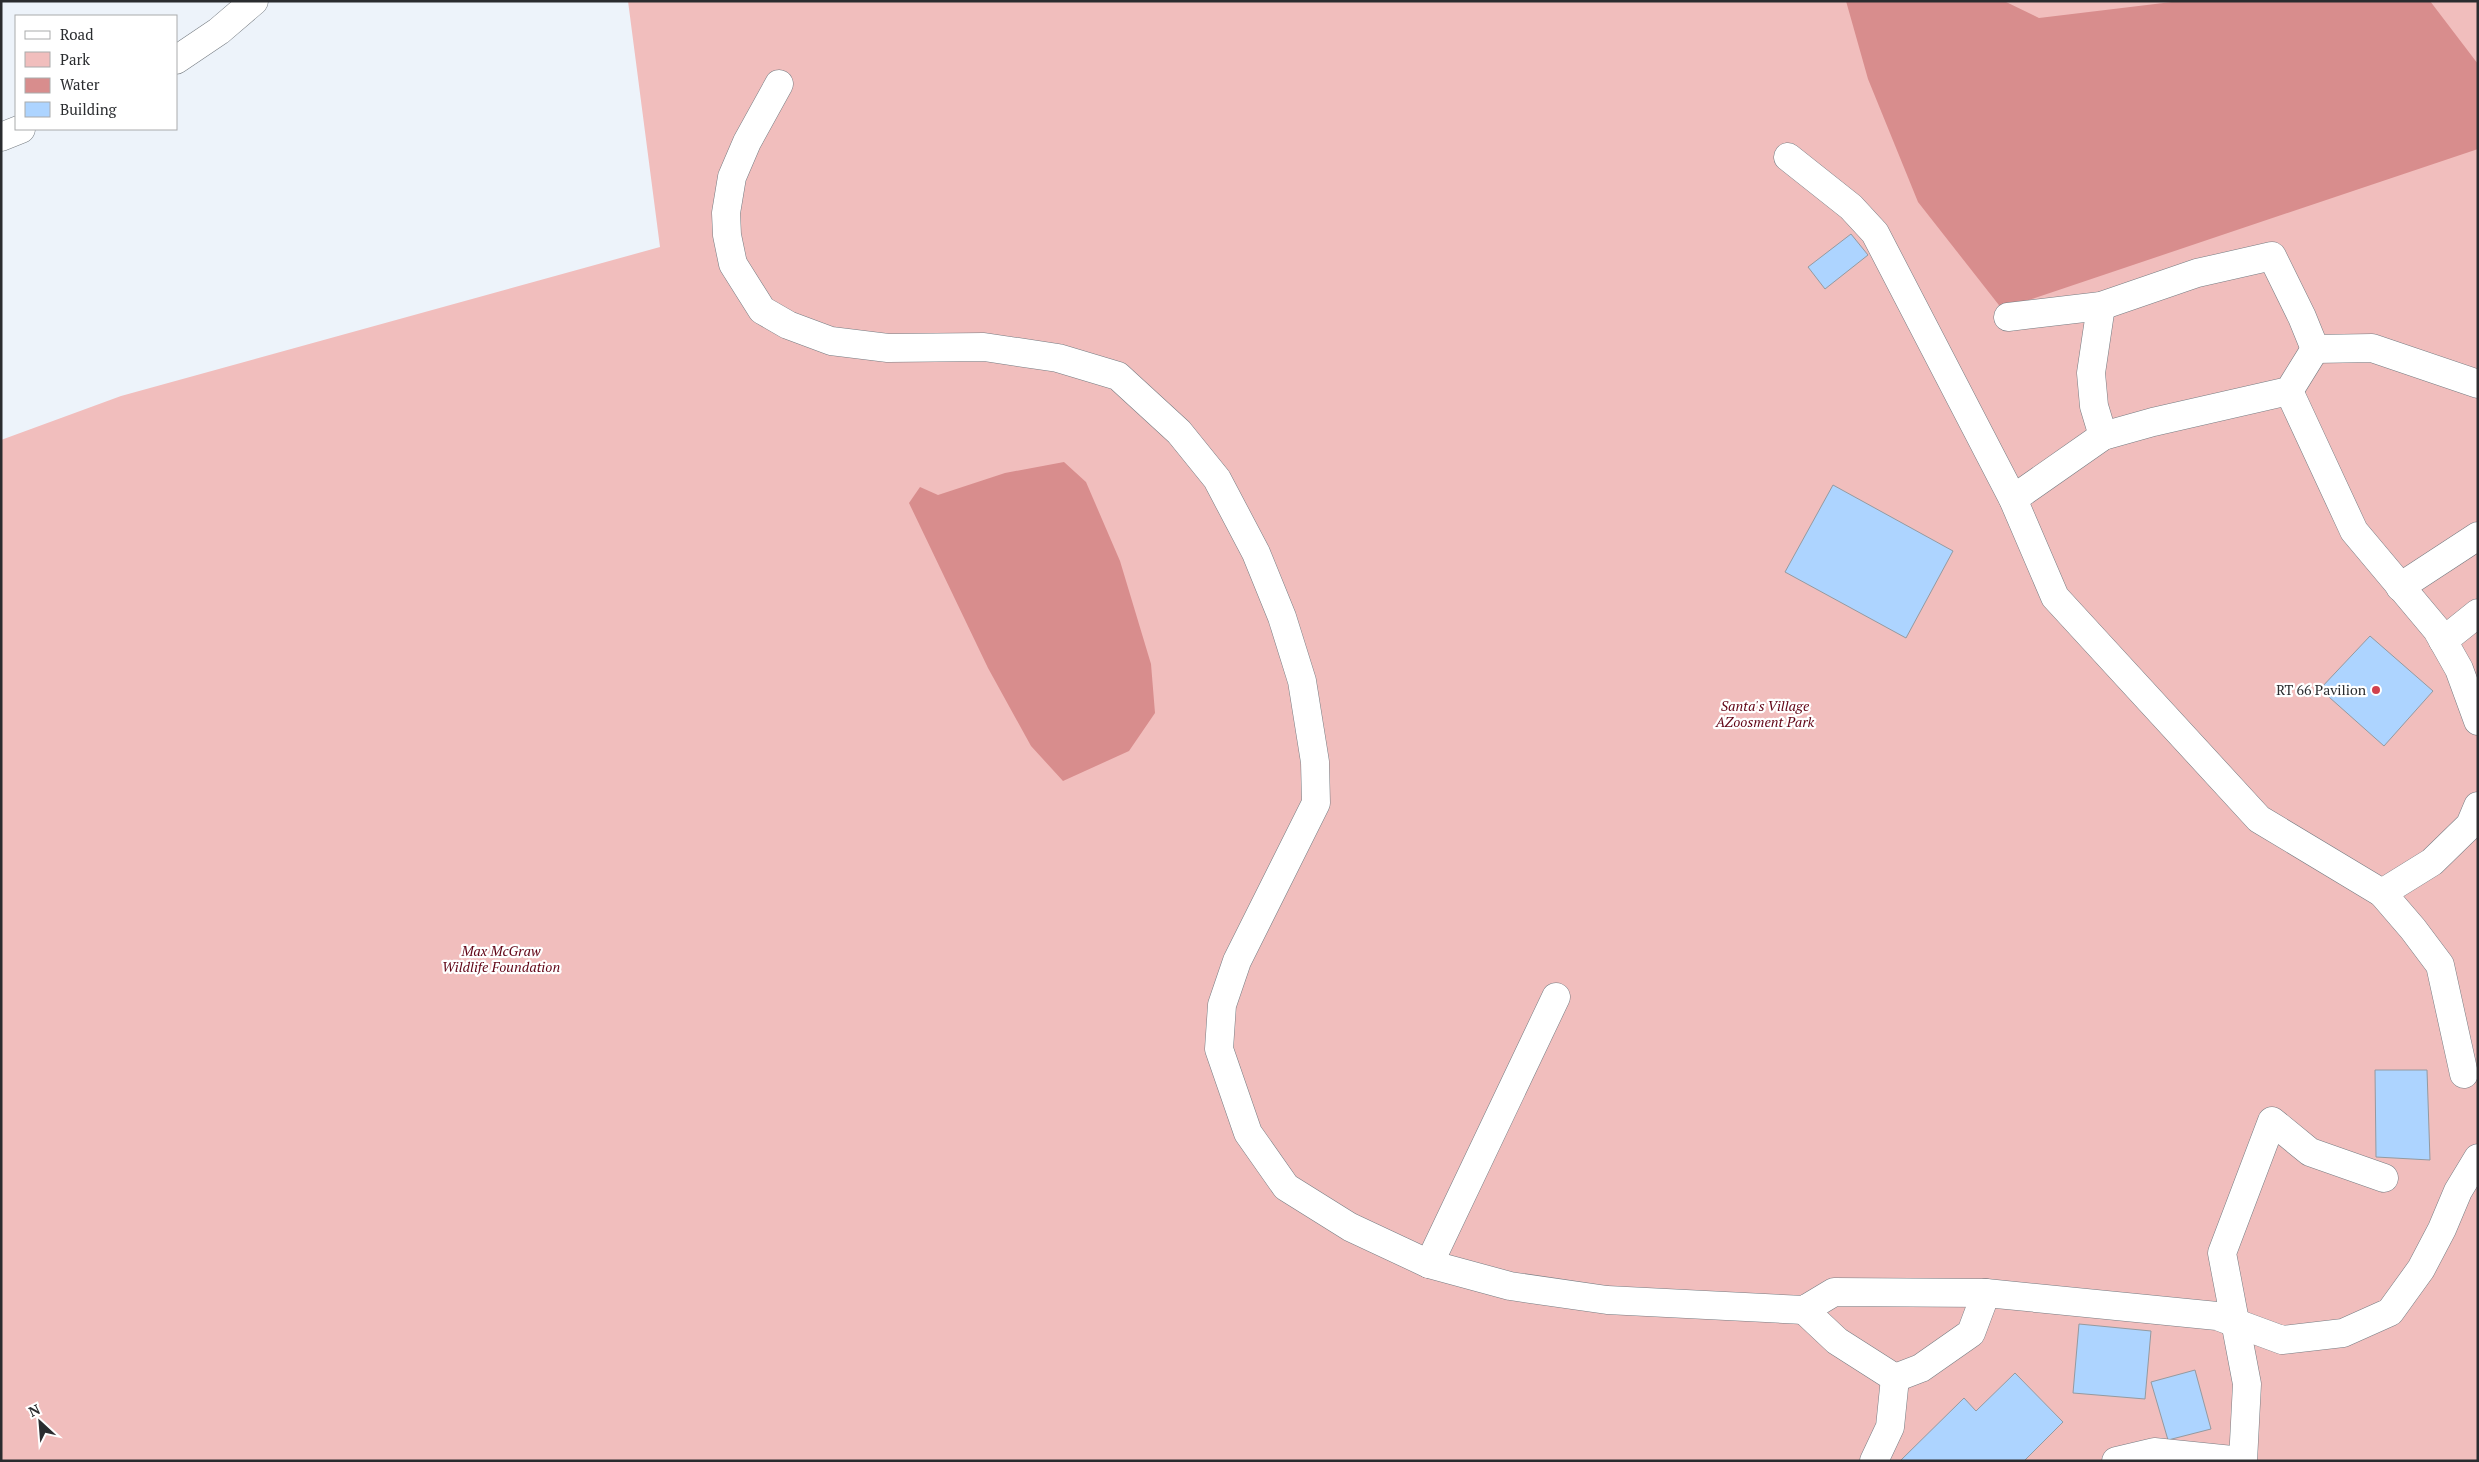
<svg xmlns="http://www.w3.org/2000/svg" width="2479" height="1462" viewBox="0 0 2479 1462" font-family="'PT Serif',serif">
<rect width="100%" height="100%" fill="#edf3fa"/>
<path fill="#f1bebd" d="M628 1H2478V1461H1V440L121 396 660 247Z"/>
<g fill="#d88d8d">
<path d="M1846 1H2004L2039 18 2180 1H2430L2478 64V149L2002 309 1918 202 1868 79Z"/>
<path d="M1064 462 1086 482 1120 561 1151 664 1155 713 1129 751 1063 781 1031 746 988 668 909 503 920 487 938 495 1005 473Z"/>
</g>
<g fill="#add4ff" stroke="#949aa0">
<path d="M1851 234 1868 255 1825 289 1808 267Z"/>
<path d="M1833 485 1953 551 1906 638 1785 572Z"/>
<path d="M2370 636 2433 691 2384 746 2320 689Z"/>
<path d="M2375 1070H2427L2430 1160 2376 1157Z"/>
<path d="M2079 1324 2151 1331 2145 1399 2073 1393Z"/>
<path d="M2195 1370 2211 1429 2168 1440 2151 1382Z"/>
<path d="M2015 1373 2063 1422 2024 1461H1900L1964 1398 1976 1411Z"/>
</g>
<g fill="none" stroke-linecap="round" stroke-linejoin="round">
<g stroke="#767c82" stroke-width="29">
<g id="minor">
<path d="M176 60 219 31 254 1"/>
<path d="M779 84 747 142 732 177 726 213 727 235 733 264 762 310 788 325 831 341 888 348 984 347 1058 358 1118 376 1179 432 1217 479 1256 553 1282 617 1302 681 1315 762 1316 803 1237 961 1222 1005 1219 1049 1248 1133 1286 1187 1350 1227 1429 1264 1510 1286 1607 1300 1804 1310 1834 1292 1986 1293 2217 1316 2282 1340 2343 1333 2390 1312 2421 1269 2442 1229 2458 1191 2478 1158"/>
<path d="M1 137 21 129"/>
<path d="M1788 157 1851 207 1875 233 2013 499 2055 597 2259 819 2382 893 2413 929 2440 965 2464 1074"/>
<path d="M2101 306 2091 373 2094 406 2103 436"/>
<path d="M2008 317 2101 306 2197 273 2272 256 2302 317 2315 349"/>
<path d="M2315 349 2372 348 2478 384"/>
<path d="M2289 391 2354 531 2437 630 2459 669 2478 721"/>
<path d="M2013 499 2103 436 2153 422 2289 391 2315 349"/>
<path d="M2400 587 2478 536"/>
<path d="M2443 641 2478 613"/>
<path d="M2382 893 2432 862 2470 825 2478 806"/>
<path d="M1429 1264 1556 997"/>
<path d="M1804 1310 1837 1341 1895 1378"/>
<path d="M1895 1378 1921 1368 1971 1333 1986 1293"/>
<path d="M1874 1461 1890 1427 1895 1378"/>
<path d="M2116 1461 2154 1452 2242 1461"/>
<path d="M2243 1461 2247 1384 2222 1253 2272 1121 2310 1152 2384 1178"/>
</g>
</g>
<use href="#minor" stroke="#fff" stroke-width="28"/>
</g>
<circle fill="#d1414e" stroke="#fff" stroke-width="2" cx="2376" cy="690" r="5"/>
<g text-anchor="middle" stroke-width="4.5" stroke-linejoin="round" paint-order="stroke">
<g font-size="14" fill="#2a2c2f" stroke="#fff" text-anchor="end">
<text x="2366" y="695">RT 66 Pavilion</text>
</g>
<g font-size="14" font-style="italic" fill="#610516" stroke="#fff">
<text x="1765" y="711">Santa's Village<tspan x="1765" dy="16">AZoosment Park</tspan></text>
<text x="501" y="956">Max McGraw<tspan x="501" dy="16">Wildlife Foundation</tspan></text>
</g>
</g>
<rect width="2479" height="1462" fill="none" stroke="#2a2c2f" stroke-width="5"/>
<rect x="15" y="15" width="162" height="115" fill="#ffffff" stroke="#aaabac"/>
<rect x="25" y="31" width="25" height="8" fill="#ffffff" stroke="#aaabac"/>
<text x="60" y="40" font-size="15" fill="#2a2c2f">Road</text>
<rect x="25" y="52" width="25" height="15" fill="#f1bebd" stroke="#aaabac"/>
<text x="60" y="65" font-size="15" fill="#2a2c2f">Park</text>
<rect x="25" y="78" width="25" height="15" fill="#d88d8d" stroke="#aaabac"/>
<text x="60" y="90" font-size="15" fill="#2a2c2f">Water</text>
<rect x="25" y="102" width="25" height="15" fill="#add4ff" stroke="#aaabac"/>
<text x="60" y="115" font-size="15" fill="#2a2c2f">Building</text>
<g transform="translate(40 1422) rotate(334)" stroke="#ffffff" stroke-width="4" paint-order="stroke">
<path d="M0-4L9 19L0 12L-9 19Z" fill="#2a2c2f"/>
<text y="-8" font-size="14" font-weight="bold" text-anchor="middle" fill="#2a2c2f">N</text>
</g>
</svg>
